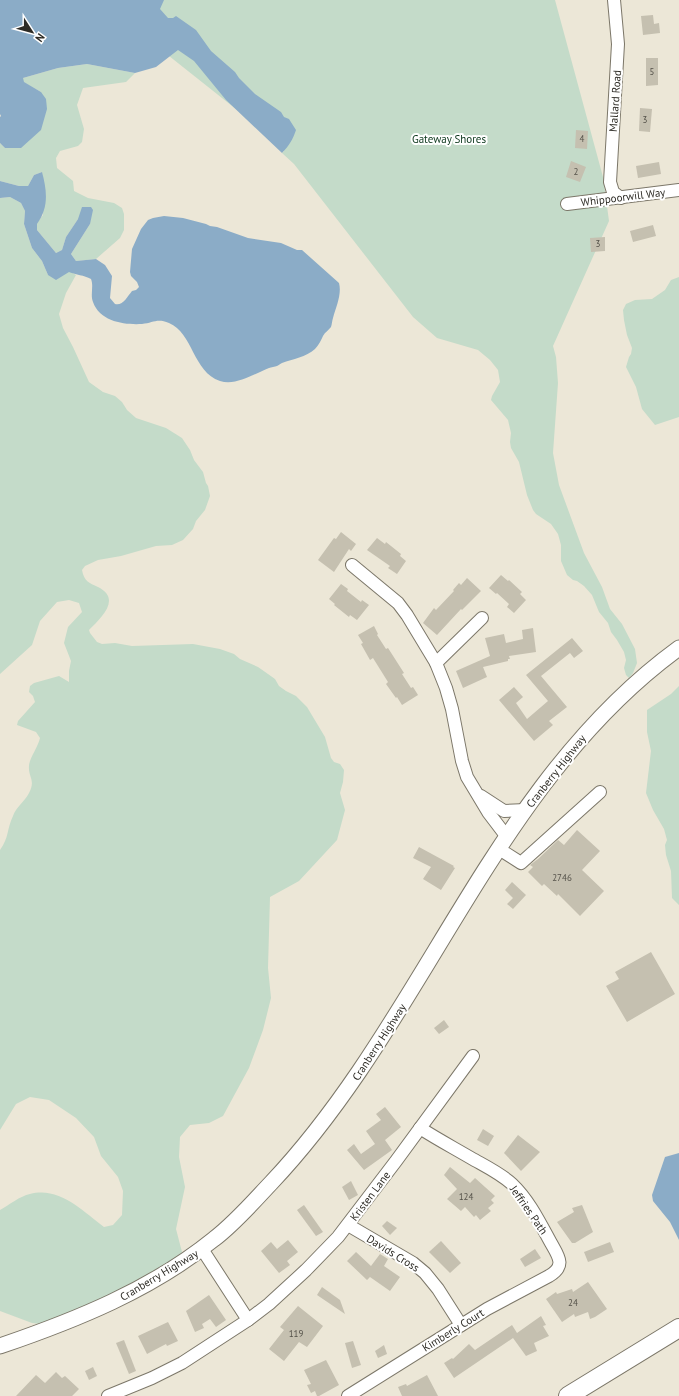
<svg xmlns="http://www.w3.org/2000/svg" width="679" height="1396" viewBox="0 0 679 1396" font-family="'PT Sans',sans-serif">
<rect width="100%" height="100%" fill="#ece7d7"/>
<g fill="#c4dbc9">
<path d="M156 0H555L603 177 609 221 553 346 556 357 558 383 553 453 559 485 584 553 602 587 610 609 622 624 635 649 637 663 633 673 629 678 626 675 624 668 626 660 624 652 617 640 611 632 608 623 599 612 592 595 584 586 577 581 573 580 567 575 561 561V545L558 534 551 524 536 514 533 510 527 495 519 462 511 448 510 442 511 433 508 420 491 400 492 396 500 382 498 370 490 360 478 350 437 338 413 317 294 164 282 153 284 151 275 140 159 48Z"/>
<path d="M87 64 135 73 126 82 83 88 77 105 84 129 82 142 78 146 60 151 56 158 57 168 73 181 74 191 88 198 114 203 122 208 124 214V230L120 238 96 259 76 261 71 254 90 224 78 219 66 237 62 250 56 253 37 230 36 224 43 215 42 172 34 175 28 186H19L0 181V143L5 148 41 92 23 82V78L58 68Z"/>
<path d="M10 197 21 203 25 211 24 224 32 248 42 261 48 275 69 271 76 275 66 293 59 314 63 328 73 347 89 382 103 392 115 396 122 402 127 410 136 418 166 428 182 438 190 450 194 460 203 472 206 483 208 486 210 496 205 510 196 521 193 529 183 540 172 545 156 546 121 556 98 560 85 566 82 570C84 581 89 583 98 587 122 599 101 618 89 630L90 633 97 642 102 644 115 643 132 646 193 644 220 649 234 654 240 659 258 667 268 674 275 679 279 686 286 691 296 696 307 707 325 737 331 758 334 762 340 764 344 770 343 782 340 793 345 810 337 840 299 881 270 897 268 968 271 998 263 1030 249 1068 223 1116 209 1123 190 1125 180 1137 179 1157 185 1187 176 1229 182 1252 177 1265 49 1325 32 1323 0 1311V1210C9 1205 20 1196 30 1194 59 1186 83 1211 104 1227L113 1225 122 1215 123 1191 118 1177 101 1156 94 1137 76 1118 49 1100 30 1097 16 1104 0 1130V850C9 838 7 828 13 816 16 807 25 801 29 793 36 780 28 777 29 766 29 759 38 747 40 738L36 732 17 725 18 721 35 702 33 696 29 692 30 686 34 683 59 676 69 682V671L71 661 64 643 68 627 82 612 79 603 69 600 57 602 40 621 32 645 0 674V198Z"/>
<path d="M679 277V417L655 425 642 409 636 387 626 367 629 357 631 354 632 348 627 335 624 320 623 310 626 304 635 300 652 299 665 290 671 280Z"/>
<path d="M679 686V905L672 898 671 871 666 855 665 845 667 840 664 829 653 810 646 793 651 751 647 732V710L671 694Z"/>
</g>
<g fill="#8bacc7">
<path d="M0 0H164L160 9 168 18H173L176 16 196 30 211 51 235 72 239 78 255 94 281 112 284 117 289 119 296 130C293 139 289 146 282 153L226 100 194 61 178 50 156 67 135 73 87 64 58 68 23 78 24 82 41 92 46 99 47 109 41 130 21 148H5L0 143V117L1 116 0 114Z"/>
<path d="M42 172C47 191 49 207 37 224V230L56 253 62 250 66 237 78 219 82 207H91L93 210 90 224 71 254 76 261 96 259 105 265 112 276 110 298 115 304C123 306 127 297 132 291L136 290 139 287 137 282 131 276 130 272 132 249 141 229 148 220 153 218 164 216 183 218 206 224 210 226 217 227 248 238 281 243 297 250H302L339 283C342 294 336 307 333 318 332 321 332 324 331 327 329 330 325 332 323 336 321 340 319 345 315 349 306 357 293 359 282 363 280 364 279 365 277 366 275 367 271 367 269 368 254 374 236 386 220 381 193 372 193 333 169 323 157 318 153 323 142 324 125 325 100 322 93 302 90 295 94 286 91 279 84 275 76 275 69 272L56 280 48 275 42 261 32 248 24 224 25 211 21 203 10 197 0 198V181L19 186H28L34 175Z"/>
<path d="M679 1153V1240L670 1222 653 1201 652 1195 665 1157Z"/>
</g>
<g fill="#c5c0b0">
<path d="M653 15 654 24 659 23 660 33 643 35 641 16Z"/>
<path d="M646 58H658V85L646 86Z"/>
<path d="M640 108 652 109 650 132 639 131Z"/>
<path d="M576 130 588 131 587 149 575 148Z"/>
<path d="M571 161 586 167 580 182 566 177Z"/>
<path d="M659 162 661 174 638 178 636 166Z"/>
<path d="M653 225 656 236 633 242 630 231Z"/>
<path d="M605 237V251L591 252 590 238Z"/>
<path d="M341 532 356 544 351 551 349 549 334 572 318 560 334 538 336 539Z"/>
<path d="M377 538 385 544 386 542 401 554 400 556 406 561 397 574 388 568 390 566 367 550Z"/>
<path d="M501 575 508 581 509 580 522 592 520 594 526 600 514 613 507 607 509 604 497 593 496 594 489 588Z"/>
<path d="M467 578 481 591 462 610 461 609 437 635 423 623 434 608 436 610 454 591 453 590 459 583 461 585Z"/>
<path d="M341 584 348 589 347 591 361 602 362 600 369 605 357 620 350 615 349 617 334 605 335 604 329 599Z"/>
<path d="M374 626 378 634 377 635 386 649 388 648 404 673 402 674 411 688 413 687 418 695 402 705 397 697 396 698 386 684 388 682 373 658 370 660 361 644 363 643 358 635Z"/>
<path d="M533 628 536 652 509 656 510 659H508V661L483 667 487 677 463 688 456 671 490 656 485 638 504 634 506 643 523 639 522 630Z"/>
<path d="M572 638 583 651 574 658 570 653 541 676 567 707 549 721 553 725 534 741 499 700 514 687 523 697 516 703 527 719 548 701 526 675Z"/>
<path d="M577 830 600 851 582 870 604 891 580 916 558 894 557 896 544 884 542 886 528 872 533 867 530 865 538 859 558 840 564 845Z"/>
<path d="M419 847 454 866 453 867 455 868 441 890 423 879 431 867 413 858Z"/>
<path d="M512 882 526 895 513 909 507 904 513 898 505 890Z"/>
<path d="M651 952 675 994 627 1022 606 986 619 979 615 972Z"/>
<path d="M444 1020 449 1027 439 1034 434 1028Z"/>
<path d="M385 1107 401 1127 385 1140 392 1150 364 1170 347 1150 354 1144 361 1154 375 1144 366 1131 381 1120 376 1114Z"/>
<path d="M483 1129 494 1136 488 1146 477 1140Z"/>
<path d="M518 1135 540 1152 521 1171 504 1153Z"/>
<path d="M450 1167 470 1183 475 1178 495 1196 491 1200 494 1203 488 1208 491 1211 480 1220 476 1215 474 1217 465 1207 461 1211 447 1199 457 1189 444 1175Z"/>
<path d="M351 1181 358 1195 349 1200 342 1187Z"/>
<path d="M304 1205 323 1232 316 1236 297 1210Z"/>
<path d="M582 1205 593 1232 575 1243H572L557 1222 574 1212 572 1208Z"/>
<path d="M387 1221 397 1228 390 1235 382 1226Z"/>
<path d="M288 1240 298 1252 287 1261 290 1265 279 1273 261 1251 271 1242 277 1249Z"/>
<path d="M441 1241 461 1263 450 1273 429 1252Z"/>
<path d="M610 1242 614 1252 588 1262 584 1252Z"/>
<path d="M535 1249 541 1258 525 1267 520 1259Z"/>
<path d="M356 1252 371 1266 380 1254 388 1259 384 1266 400 1277 390 1291 370 1277 367 1280 347 1261Z"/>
<path d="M588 1282 607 1309 595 1317 590 1319 588 1312 575 1317 574 1314 562 1322 546 1299 556 1292 557 1294 572 1289 573 1292Z"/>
<path d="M322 1287 340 1300 345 1314 317 1295Z"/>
<path d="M209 1295 226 1320 216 1327 210 1319 202 1324 204 1328 195 1332 186 1311Z"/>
<path d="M298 1306 323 1326 307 1347 299 1342 284 1361 269 1349 284 1330 280 1327Z"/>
<path d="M541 1316 546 1325 543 1326 549 1336 534 1343 537 1351 526 1356 513 1338 454 1378 444 1363 452 1358 453 1359 469 1344 475 1350 512 1325 517 1333Z"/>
<path d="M168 1322 178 1341 167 1346 166 1344 147 1354 138 1336Z"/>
<path d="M124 1340 136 1371 129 1374 116 1343Z"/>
<path d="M353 1341 361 1365 352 1368 345 1343Z"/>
<path d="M384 1345 387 1354 378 1358 375 1351Z"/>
<path d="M326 1360 339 1385 319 1396H317L315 1391 311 1393 307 1385 311 1384 304 1370Z"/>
<path d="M93 1367 97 1376 89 1380 85 1371Z"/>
<path d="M56 1372 62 1378 65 1376 79 1389 72 1396H16L36 1375 45 1383Z"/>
<path d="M427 1375 438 1396H402L398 1387 406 1384 407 1386Z"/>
</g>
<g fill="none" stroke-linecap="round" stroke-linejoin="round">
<g stroke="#7c7769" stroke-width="14">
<g id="minor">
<path d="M614 0 618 44 610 182 613 192 621 198"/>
<path d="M567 204 679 190"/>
<path d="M352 565 398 603 407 615 436 663 446 688 452 709 462 761 467 777 488 812 507 837"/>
<path d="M436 663 482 618"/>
<path d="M481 796 504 811 526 810"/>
<path d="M499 849 521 863 600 792"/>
<path d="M348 1225 413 1263 425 1273 438 1289 461 1325"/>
<path d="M248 1320 269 1304 306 1270 338 1237 396 1161 473 1056"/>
<path d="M108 1396 152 1378 182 1363 248 1320 202 1249"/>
<path d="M348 1396 487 1309 549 1276C566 1266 559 1257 551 1243 540 1223 529 1200 512 1184 500 1173 485 1166 471 1158 454 1148 437 1139 420 1128"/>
</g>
</g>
<g stroke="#7c7769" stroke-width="17">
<path id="major" d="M0 1346C76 1320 151 1290 214 1239 235 1223 253 1202 271 1183 426 1019 492 784 679 648"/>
</g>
<g stroke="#7c7769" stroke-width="20">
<path id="highway" d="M568 1396 679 1328"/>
</g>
<use href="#minor" stroke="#fff" stroke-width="12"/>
<use href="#major" stroke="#fff" stroke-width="15"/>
<use href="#highway" stroke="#fff" stroke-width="18"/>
</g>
<g text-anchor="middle" stroke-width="4" stroke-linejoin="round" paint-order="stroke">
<g font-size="9" fill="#535048">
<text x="652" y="75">5</text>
<text x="645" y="123">3</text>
<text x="582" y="142">4</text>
<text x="576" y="175">2</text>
<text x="598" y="247">3</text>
<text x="562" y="881">2746</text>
<text x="466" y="1200">124</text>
<text x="573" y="1306">24</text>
<text x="296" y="1337">119</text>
</g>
<g font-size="11" fill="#2d2b25" stroke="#fff">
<text transform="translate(615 101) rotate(-86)" y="4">Mallard Road</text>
<text transform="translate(623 197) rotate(-7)" y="4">Whippoorwill Way</text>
<text transform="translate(556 771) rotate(-52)" y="4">Cranberry Highway</text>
<text transform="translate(379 1042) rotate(-57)" y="4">Cranberry Highway</text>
<text transform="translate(370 1196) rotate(-53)" y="4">Kristen Lane</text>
<text transform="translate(529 1210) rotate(55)" y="4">Jeffries Path</text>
<text transform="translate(393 1253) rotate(32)" y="4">Davids Cross</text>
<text transform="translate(159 1275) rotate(-31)" y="4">Cranberry Highway</text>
<text transform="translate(453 1330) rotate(-32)" y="4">Kimberly Court</text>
</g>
<g font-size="11" fill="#0c371c" stroke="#fff">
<text x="449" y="143">Gateway Shores</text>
</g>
</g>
<g transform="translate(32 32) rotate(126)" stroke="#ffffff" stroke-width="3" paint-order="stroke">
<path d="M0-3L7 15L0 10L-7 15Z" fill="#2d2b25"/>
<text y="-6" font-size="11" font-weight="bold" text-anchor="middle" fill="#2d2b25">N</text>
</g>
</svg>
